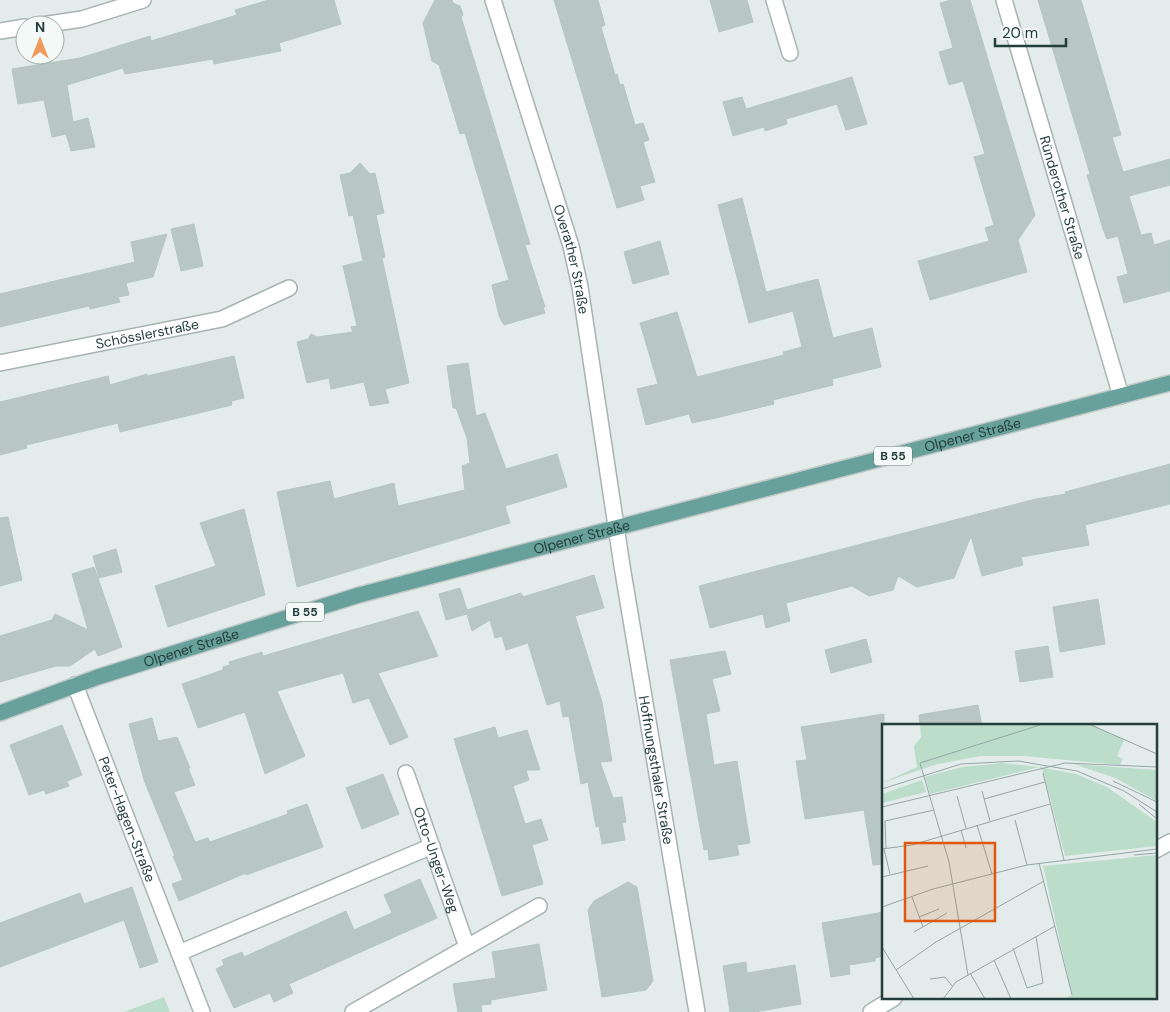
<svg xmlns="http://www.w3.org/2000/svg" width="1170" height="1012" viewBox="0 0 1170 1012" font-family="'DM Sans',sans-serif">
<rect width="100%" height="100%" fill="#e3ecea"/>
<path fill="#bcddca" d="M164 997 170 1012H124Z"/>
<g fill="#b8c7c3" stroke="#b5c6c2">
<path d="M269 0H334L341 24 279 43 281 51 214 64 213 59 125 74 123 68 67 85 73 122 88 118 95 147 71 151 66 134 52 137 44 100 18 104 12 69 80 58 150 36 151 41 237 15 235 10Z"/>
<path d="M435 0H452L453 3 460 6 463 15 461 17 530 244 525 245 545 307H543L545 313 504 325 499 316 492 285 509 280 465 133 460 134 439 65 432 61 423 23Z"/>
<path d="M554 0H598L605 25 601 27 615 75 617 74 620 85 623 84 635 125 643 123 649 140 643 142 655 182 640 186 644 200 617 208Z"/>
<path d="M710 0H747L753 22 719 32Z"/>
<path d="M951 0H970L1035 215 1018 240 1027 272 930 300 918 261 989 241 985 228 994 225 974 157 985 154 963 81 949 85 939 52 953 48 940 3Z"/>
<path d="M1038 0H1081L1121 135 1112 137 1123 172 1170 159V185L1129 196 1141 235 1151 233 1154 245 1170 240V291L1124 303 1117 277 1128 274 1118 236 1107 239 1103 229 1087 175 1090 174Z"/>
<path d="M852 77 867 124 846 130 837 104 786 119 787 124 765 131 764 127 733 136 723 102 742 97 746 109Z"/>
<path d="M360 163 370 174 375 173 384 213 376 215 385 257 382 258 409 383 385 389 389 403 370 406 364 382 331 389 329 378 307 383 297 342 308 339 311 334 317 337 353 332 351 327 357 326 343 266 363 261 353 215 349 216 340 175 350 173Z"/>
<path d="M742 198 766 292 818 279 833 338 872 328 881 367 832 379 833 385 773 400 774 404 720 417 692 423 689 414 646 425 637 389 658 384 640 323 677 312 697 377 784 355 783 352 802 347 793 311 749 323 718 205Z"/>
<path d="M194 224 203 266 181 271 171 229Z"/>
<path d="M167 234 153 277 126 283 129 295 118 297 120 302 90 309 89 306 0 327V294L135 262 131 242Z"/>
<path d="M660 241 669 274 633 284 624 252Z"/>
<path d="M234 356 244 398 231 401 232 405 120 432 118 423 26 445 27 448 0 455V402L108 376 110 385 147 374V376Z"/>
<path d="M468 363 476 416 485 413 506 469 557 454 567 487 505 506 510 523 297 587 277 492 330 481 334 499 394 483 398 506 465 490 462 466 470 463 467 438 456 408H453L447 366Z"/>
<path d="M1170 464V504L1085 525 1089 545 1021 557 1023 565 982 576 971 536 954 578 917 587 898 576 893 590 869 596 852 586 786 603 790 621 766 628 763 614 710 628 699 586 1036 499 1066 494 1065 492Z"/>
<path d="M244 509 265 595 168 627 155 586 216 566 200 523Z"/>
<path d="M8 517 22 580 0 586V518Z"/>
<path d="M116 549 122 572 99 578 93 556Z"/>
<path d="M94 567 122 647 98 656 95 649 70 666H56L0 682V636L52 620 55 614 88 630 72 574Z"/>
<path d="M594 575 604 608 575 616 602 702 612 761 600 762 613 798 622 797 626 822 622 823 625 840 602 844 599 826 596 827 588 782 581 784 569 716 563 717 560 701 547 705 528 643 506 650 502 636 495 638 490 620 472 631 467 614 446 620 439 594 460 588 467 610 521 593 523 597Z"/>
<path d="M1098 599 1105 644 1060 652 1053 607Z"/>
<path d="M418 611 438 656 378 673 408 737 390 745 369 698 353 703 343 673 277 691 305 756 265 774 245 712 198 728 182 684 223 670V667L230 665 229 662 262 652 263 656Z"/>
<path d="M866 639 872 662 831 673 825 650Z"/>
<path d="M1048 646 1053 677 1020 682 1015 651Z"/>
<path d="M725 651 731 674 712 679 720 711 706 714 714 765 737 761 750 843 737 845 739 855 709 860 708 849 704 850 670 660Z"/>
<path d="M978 705 982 726H920L919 715Z"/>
<path d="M884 714V864L873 865 864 810 805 819 796 761 807 760 801 727Z"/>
<path d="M152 718 158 741 177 737 190 768H188L195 785 174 792 195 842 208 838 210 842 288 814 287 811 307 804 323 847 246 875V873L179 901 172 884 183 880 173 856H175L144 780 129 724Z"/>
<path d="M62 725 82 775 67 781 69 786 46 794 44 790 29 795 10 745Z"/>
<path d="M495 727 498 738 527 730 540 770H526L529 780 513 786 525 824 541 819 548 840 532 845 543 884 502 896 454 739Z"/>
<path d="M383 774 399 814 362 829 346 788Z"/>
<path d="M420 879 437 918 289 984 293 993 274 1002 270 993 234 1008 216 969 224 965 222 960 242 952 244 957 346 911 354 930 392 913 384 895Z"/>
<path d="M628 882 637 887 653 981 646 990 602 997 588 910 594 901Z"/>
<path d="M132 887 158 962 140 968 124 920 0 967V923L80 893 84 904Z"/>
<path d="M884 912V956L875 958V961L849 965 850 974 831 977 822 923Z"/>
<path d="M539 944 547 990 491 1000V1004L481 1005 482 1012H458L453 984 496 978 492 952Z"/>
<path d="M746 962 747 973 795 965 801 1004 755 1012H730L723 966Z"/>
</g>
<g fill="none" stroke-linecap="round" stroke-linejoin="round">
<g stroke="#a6b4b2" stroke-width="18">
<g id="minor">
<path id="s1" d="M493 0 571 246 580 287 622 566 697 1012"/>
<path d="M774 0 790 53"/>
<path id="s2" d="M1004 0 1121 396"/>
<path d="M42 25 82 19 143 0"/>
<path d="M0 31 25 27"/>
<path id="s3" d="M0 363 222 319 289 288"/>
<path id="s4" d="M75 685 202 1012"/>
<path id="s5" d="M406 773 467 947"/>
<path d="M1156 850 1170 842"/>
<path d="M179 953 432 846"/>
<path d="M353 1012 539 906"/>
<path d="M871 1012 894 998"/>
</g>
</g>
<g stroke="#c1c9c8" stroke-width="18">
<g id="primary">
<path id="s6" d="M0 713 98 677 359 595 1170 383"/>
</g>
</g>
<use href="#minor" stroke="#fff" stroke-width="15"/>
<use href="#primary" stroke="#68a19c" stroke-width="15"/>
</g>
<g text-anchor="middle" stroke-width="5" stroke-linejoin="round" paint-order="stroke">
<g fill="#f3f9f7" stroke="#617673" stroke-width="1">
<rect x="874" y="446.5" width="38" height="19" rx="4"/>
<rect x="286" y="602.5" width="38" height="19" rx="4"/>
</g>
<g font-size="12" font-weight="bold" fill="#233e3b">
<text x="893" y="460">B 55</text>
<text x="305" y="616">B 55</text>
</g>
<g font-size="14" fill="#233e3b" stroke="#f3f9f7">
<text dy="5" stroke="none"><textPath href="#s2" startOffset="206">Ründerother Straße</textPath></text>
<text dy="5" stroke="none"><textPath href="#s1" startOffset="271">Overather Straße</textPath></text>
<text dy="5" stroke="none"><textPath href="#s3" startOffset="150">Schösslerstraße</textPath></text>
<text dy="5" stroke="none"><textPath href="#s6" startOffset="1012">Olpener Straße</textPath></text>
<text dy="5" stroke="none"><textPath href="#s6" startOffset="608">Olpener Straße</textPath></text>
<text dy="5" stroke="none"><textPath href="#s6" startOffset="202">Olpener Straße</textPath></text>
<text dy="5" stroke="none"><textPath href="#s1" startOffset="789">Hoffnungsthaler Straße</textPath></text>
<text dy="5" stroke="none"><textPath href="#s4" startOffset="144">Peter-Hagen-Straße</textPath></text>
<text dy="5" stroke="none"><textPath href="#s5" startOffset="92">Otto-Unger-Weg</textPath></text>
</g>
</g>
<g transform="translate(882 724)">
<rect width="275" height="275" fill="#e3ecea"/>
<path d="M38 0H209L242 16 235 32 241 35 238 41 141 32H98L52 41 0 59 35 43 32 22 39 13ZM120 39 157 43 194 50 225 63 275 98V122L183 132 161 47 157 43 48 70 43 53 80 43ZM192 40 275 46V77L233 54ZM40 56 44 68 0 79V70ZM275 131V275H183L190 271 161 142Z" fill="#bcddca"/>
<path fill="none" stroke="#96a6a4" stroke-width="1" d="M209 1 275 30M161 49 182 136M231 57 275 78M0 65 79 40 136 37 195 47 242 67 275 88M100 67 108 97M75 72 84 104M102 75 163 58M257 80 275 95M0 83 183 39 275 43M133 96 145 141M95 101 110 150M79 106 84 124M0 125 30 121 168 80M2 125 8 150M4 125 3 97 52 86M252 131 275 129M157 139 190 271M0 153 46 142M30 173 41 203M0 183 51 165 145 141 275 125M37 193 57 185M32 208 65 189M0 223 32 275M131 224 145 264 161 259 154 212M112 236 129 275M14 246 54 218 162 157M88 249 103 275M86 251 67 138 38 39 161 0M48 255 63 253 70 262M61 275 74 258 173 202"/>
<path fill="#de580e" fill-opacity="0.15" stroke="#de580e" stroke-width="2.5" d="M23 119H113V197H23Z"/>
<rect width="275" height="275" fill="none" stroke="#233e3b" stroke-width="2.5"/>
</g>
<g transform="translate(40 40)"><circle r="24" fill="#f3f9f7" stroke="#a0aeac"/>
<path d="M0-4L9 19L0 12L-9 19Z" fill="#f09a5d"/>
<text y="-8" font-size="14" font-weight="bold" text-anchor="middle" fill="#233e3b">N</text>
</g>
<path d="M995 38v8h71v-8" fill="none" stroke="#233e3b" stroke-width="2.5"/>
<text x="1002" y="38" font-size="15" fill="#233e3b" stroke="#f3f9f7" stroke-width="4" paint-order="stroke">20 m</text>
</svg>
